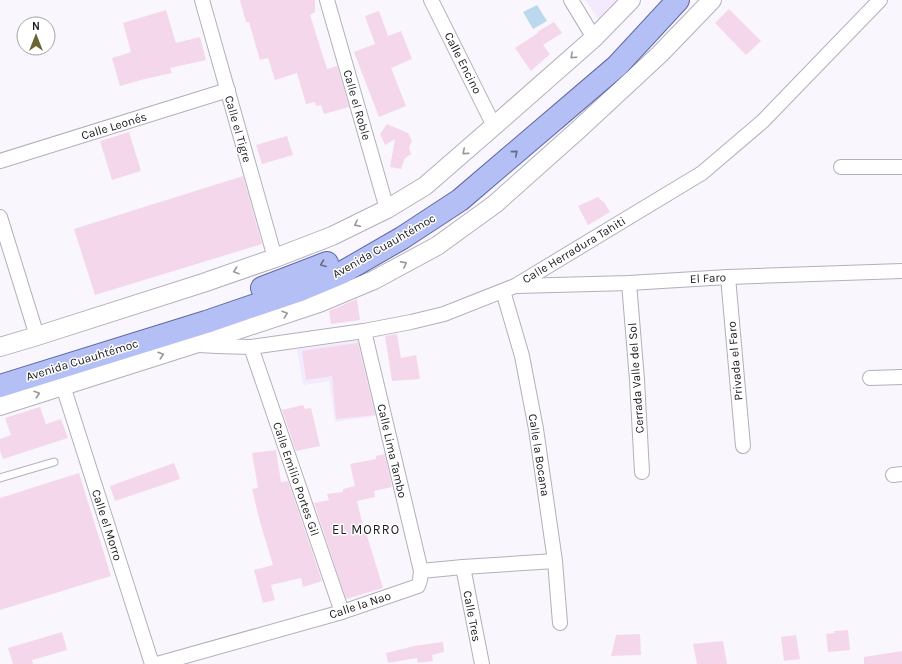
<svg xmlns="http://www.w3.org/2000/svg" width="902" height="664" viewBox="0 0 902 664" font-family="Karla,sans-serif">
<rect width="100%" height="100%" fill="#f9f6fd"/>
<g fill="#f3eafe">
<path d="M585 0H627L602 24Z"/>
<path d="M365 340 381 415 335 422 329 381 303 385 297 349Z"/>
</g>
<path fill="#bcd8ee" d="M537 5 547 21 533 29 523 12Z"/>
<g fill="#f5d7ec">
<path d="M240 0H315V12L310 15 327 69 337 66 349 107 324 114 321 105 316 106 315 102 306 104 297 73 275 80 268 58 260 60 249 22H246Z"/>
<path d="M729 9 761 41 746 55 715 23Z"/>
<path d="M166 10 176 43 200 37 206 60 170 68 172 73 145 79 120 86 112 58 131 52 123 23Z"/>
<path d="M379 11 388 36 401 31 412 59 391 68 406 106 379 117 354 52 375 44 365 16Z"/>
<path d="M554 22 562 33 543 45 550 54 531 71 515 48 538 33 537 32Z"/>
<path d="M387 124 408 133 412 141 409 147 411 154 405 158 401 169 390 167 395 139 385 145 380 134Z"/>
<path d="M129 132 141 171 112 180 100 141Z"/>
<path d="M287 136 293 155 262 164 256 145Z"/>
<path d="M243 176 262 244 95 295 74 229Z"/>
<path d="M598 197 602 201 604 202 610 212 588 225 578 206Z"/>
<path d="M357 299 360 320 331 324 329 311Z"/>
<path d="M397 334 401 358 416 355 420 379 392 381 385 336Z"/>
<path d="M358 343 375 415 336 419 332 376 306 380 302 351Z"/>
<path d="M303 405 305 409 311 408 320 446 296 451 282 410Z"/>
<path d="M40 407 46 424 61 419 68 438 3 459 0 451V439L11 435 5 418Z"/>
<path d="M276 450 281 482 288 481 322 581 303 587 301 578 271 585 275 600 263 603 254 570 273 565 260 522 252 489 258 488 252 453Z"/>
<path d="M385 454 392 487 374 491 375 497 357 501 363 526H364L383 588 346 599 314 503 329 500 327 494 343 492V489L355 486 350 464 376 459V456Z"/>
<path d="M174 463 180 479 115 501 110 486Z"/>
<path d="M79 473 111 576 0 610V498Z"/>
<path d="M848 630 850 650 828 652 826 634 835 633 834 631Z"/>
<path d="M62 632 67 650 32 660 33 664H13L8 648Z"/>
<path d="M640 634 641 655 611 656 616 635Z"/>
<path d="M796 635 800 659 784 661 781 637Z"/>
<path d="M723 641 727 664H697L693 644Z"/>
<path d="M443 642 444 652 432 655 433 661 418 663 417 658 388 663 386 653 414 646Z"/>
<path d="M902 651V664H864V657Z"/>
</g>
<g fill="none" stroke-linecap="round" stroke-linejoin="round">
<g stroke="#b4afba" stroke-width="9">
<path id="service" d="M0 478 54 462"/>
</g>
<g stroke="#b4afba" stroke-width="16">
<g id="minor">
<path d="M202 0 275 258"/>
<path d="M327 0 387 209"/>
<path d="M431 0 494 126"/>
<path d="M571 0 594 38"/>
<path d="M0 161 228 90"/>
<path d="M841 167H902"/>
<path d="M0 217 37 336"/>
<path d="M728 277 743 446"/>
<path d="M629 283 637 380 642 472"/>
<path d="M517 286 629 283 728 277 902 271"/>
<path d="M503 291 522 356 536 429 555 561 560 623"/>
<path d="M199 345 217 346 251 347 364 331 411 322 444 314 515 286 702 173 763 121 880 0"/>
<path d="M251 347 342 612"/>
<path d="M870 378 902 377"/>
<path d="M63 386 152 664"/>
<path d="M893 475 902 474"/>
<path d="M463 567 482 664"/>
<path d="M421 571 463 567 555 561"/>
<path d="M157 664 342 612 418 586 420 580 421 571 364 331"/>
</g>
</g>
<g stroke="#b4afba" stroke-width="20">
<g id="tertiary">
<path d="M0 347 37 336 203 283 275 258 332 236 387 209 425 186 494 126 594 38 631 0"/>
<path d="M0 406 195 344 319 303 374 280 437 246 495 204 578 130 660 54 712 0"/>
</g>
</g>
<g stroke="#5d69a4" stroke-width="24">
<g id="primary">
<path d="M262 288 327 263"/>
<path d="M0 386 206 322 300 290 343 272 402 238 460 200 617 66 678 0"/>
</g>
</g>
<use href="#service" stroke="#fff" stroke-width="7"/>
<use href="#minor" stroke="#fff" stroke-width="14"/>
<use href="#tertiary" stroke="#fff" stroke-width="18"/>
<use href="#primary" stroke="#b3bff5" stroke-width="22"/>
</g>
<defs><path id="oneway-chevron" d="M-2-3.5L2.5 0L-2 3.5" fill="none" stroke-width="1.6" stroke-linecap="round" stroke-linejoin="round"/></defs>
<g stroke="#989799">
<use href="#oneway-chevron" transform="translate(573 56) rotate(138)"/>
<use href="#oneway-chevron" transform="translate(465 152) rotate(140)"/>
<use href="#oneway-chevron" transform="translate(357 224) rotate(154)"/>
<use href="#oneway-chevron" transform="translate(404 264) rotate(-28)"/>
<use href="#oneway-chevron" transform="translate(236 271) rotate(161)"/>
<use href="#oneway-chevron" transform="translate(285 314) rotate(-19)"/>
<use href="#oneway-chevron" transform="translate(161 355) rotate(-18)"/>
<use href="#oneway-chevron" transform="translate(37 394) rotate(-18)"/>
</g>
<g stroke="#666c88">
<use href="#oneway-chevron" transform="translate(515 153) rotate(-40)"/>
<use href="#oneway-chevron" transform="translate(323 264) rotate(158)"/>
</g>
<g text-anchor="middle" stroke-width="3" stroke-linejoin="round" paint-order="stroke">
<g font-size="12" fill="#19181c" stroke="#fff">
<text transform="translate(463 63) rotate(63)" y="4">Calle Encino</text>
<text transform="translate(357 105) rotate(74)" y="4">Calle el Roble</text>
<text transform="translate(114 126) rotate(-17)" y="4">Calle Leonés</text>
<text transform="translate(238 129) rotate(74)" y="4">Calle el Tigre</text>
<text transform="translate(384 246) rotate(-30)" y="4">Avenida Cuauhtémoc</text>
<text transform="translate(574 250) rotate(-31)" y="4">Calle Herradura Tahiti</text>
<text transform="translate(708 278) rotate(-3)" y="4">El Faro</text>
<text transform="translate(82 360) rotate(-17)" y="4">Avenida Cuauhtémoc</text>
<text transform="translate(735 361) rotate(-95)" y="4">Privada el Faro</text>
<text transform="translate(636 378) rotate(-94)" y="4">Cerrada Valle del Sol</text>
<text transform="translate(392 451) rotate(77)" y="4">Calle Lima Tambo</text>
<text transform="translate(539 455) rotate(81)" y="4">Calle la Bocana</text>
<text transform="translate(296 479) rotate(71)" y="4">Calle Emilio Portes Gil</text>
<text transform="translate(107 525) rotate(72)" y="4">Calle el Morro</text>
<text transform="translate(360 605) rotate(-18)" y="4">Calle la Nao</text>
<text transform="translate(472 616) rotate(79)" y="4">Calle Tres</text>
</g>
<g font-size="13" letter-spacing="1" fill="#19181c" stroke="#fff">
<text x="366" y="534">EL MORRO</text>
</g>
</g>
<g transform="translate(36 36)"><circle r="19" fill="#ffffff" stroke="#a3a3a4"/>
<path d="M0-3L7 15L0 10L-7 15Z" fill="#6b6532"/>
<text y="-6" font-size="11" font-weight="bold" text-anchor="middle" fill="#19181c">N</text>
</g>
</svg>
